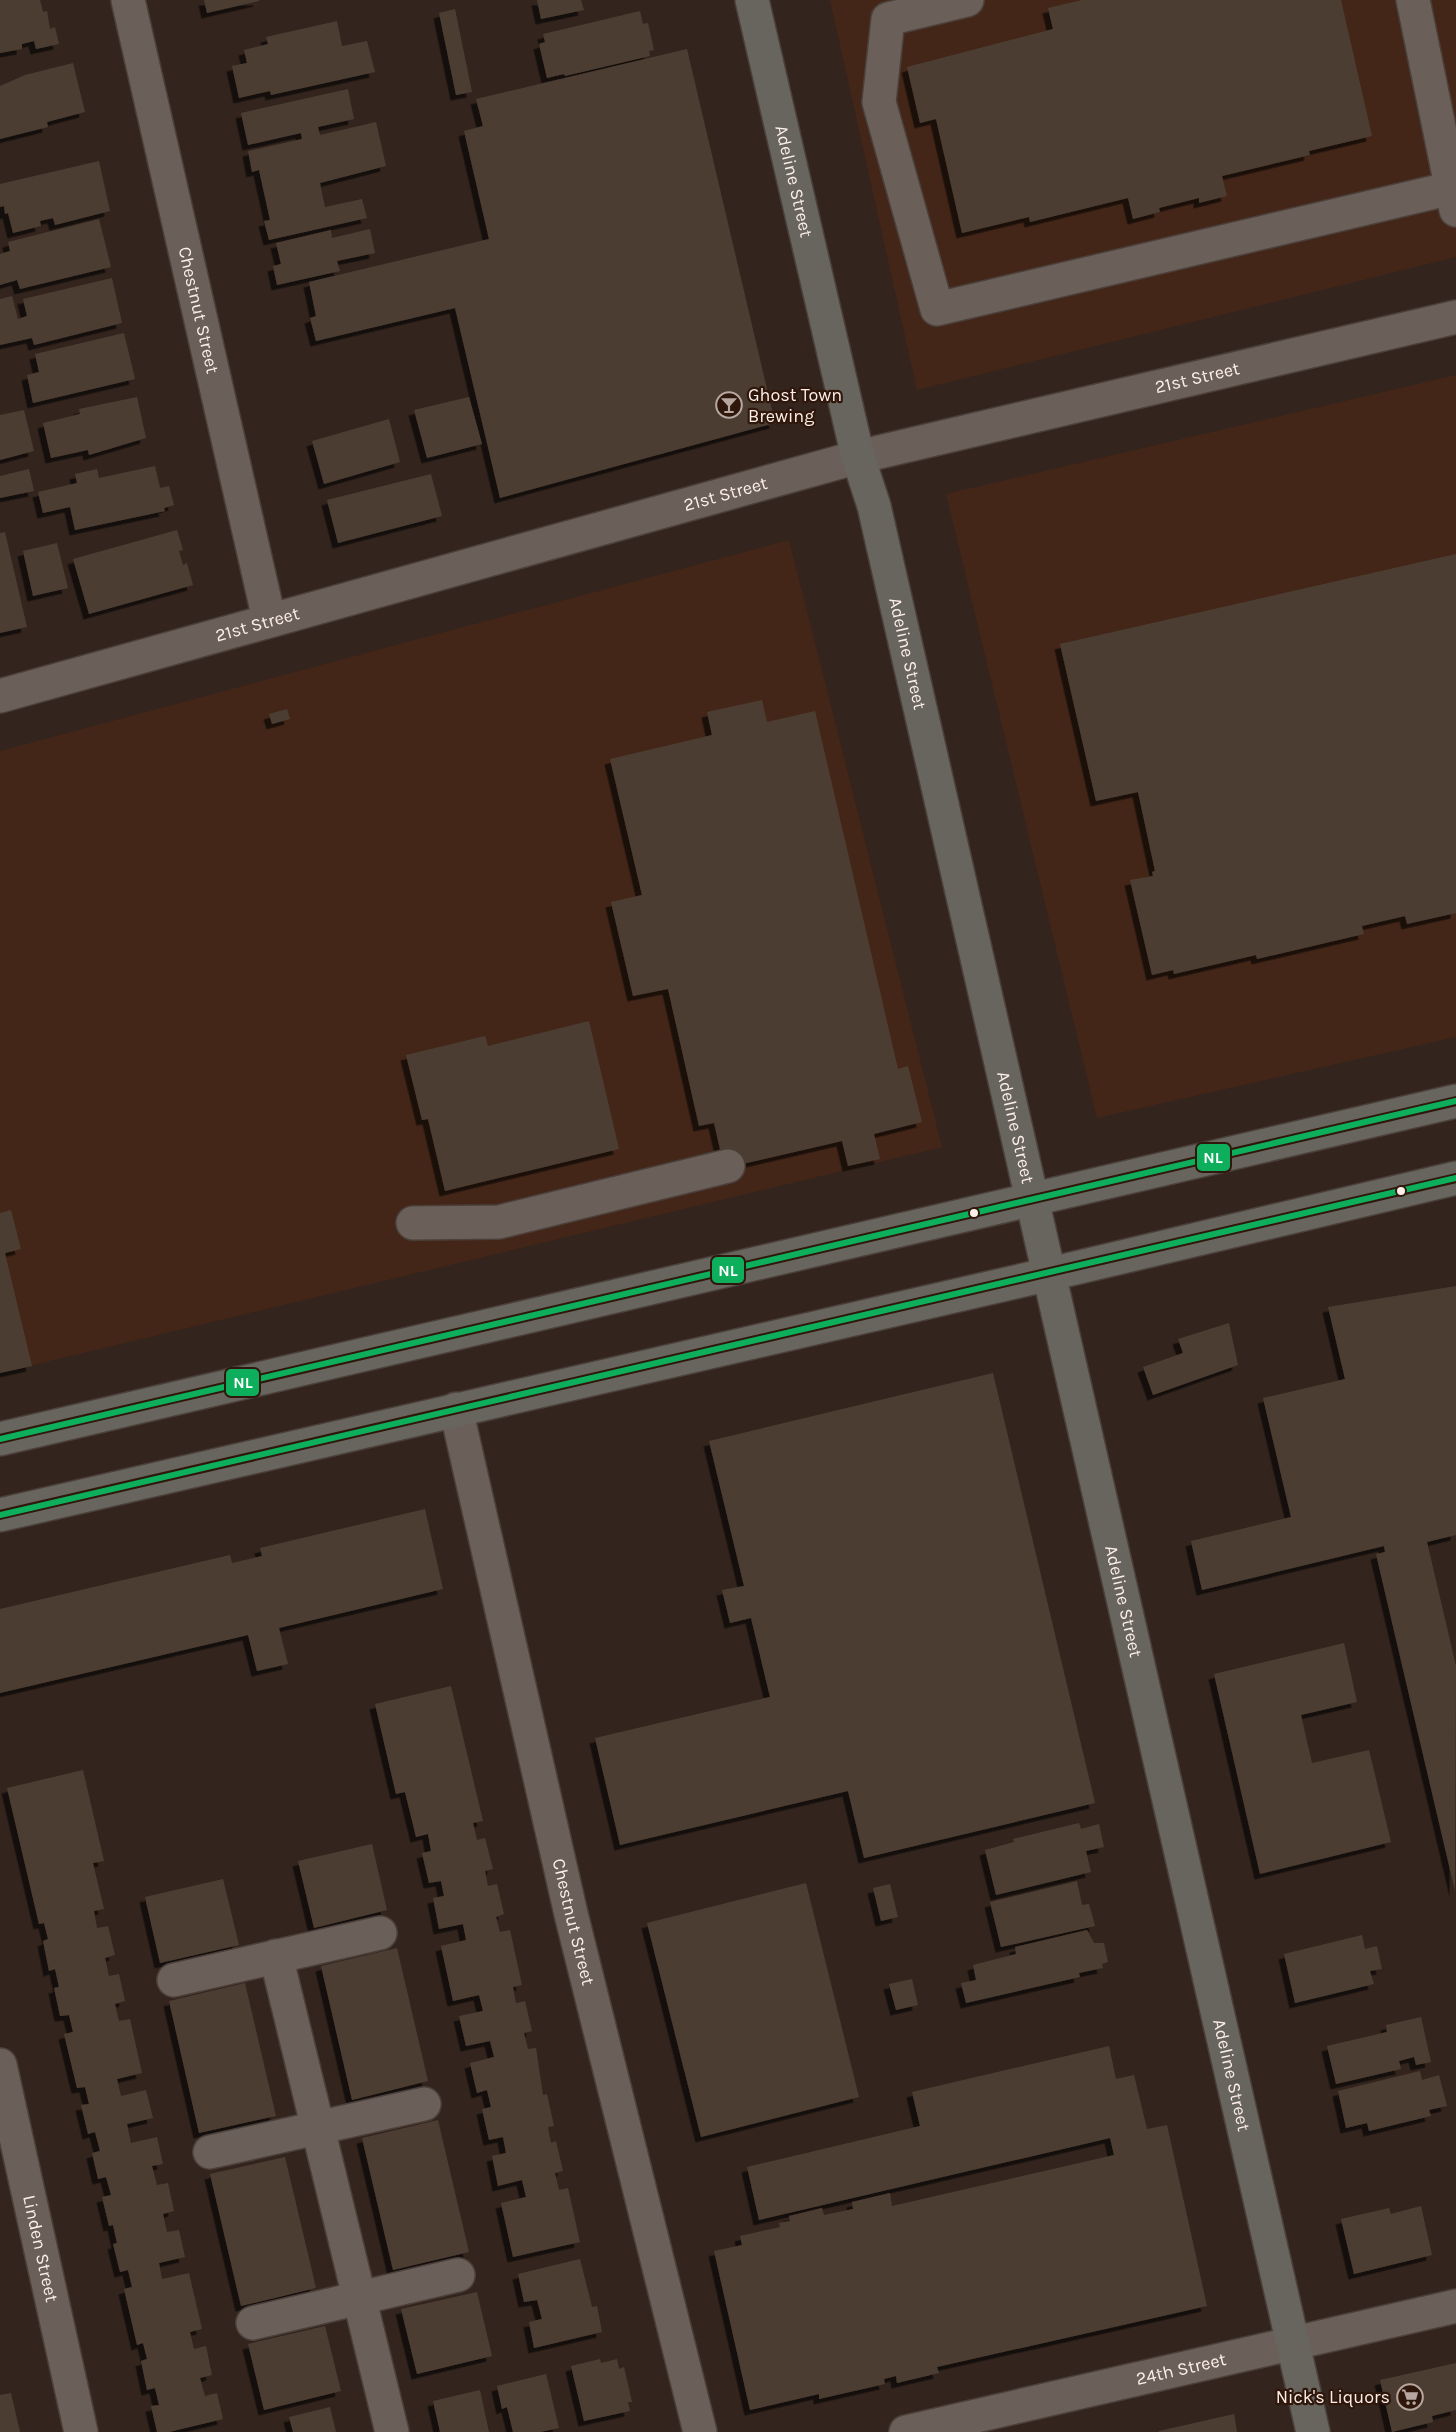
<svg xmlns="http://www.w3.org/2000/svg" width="1456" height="2432" viewBox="0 0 1456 2432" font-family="Karla,sans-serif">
<defs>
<filter id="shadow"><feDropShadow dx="-5.5" dy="5.5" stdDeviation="0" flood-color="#0009"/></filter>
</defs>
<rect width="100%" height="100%" fill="#33241d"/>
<g fill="#432618">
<path d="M830 0H1456V257L917 390Z"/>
<path d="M1456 375V1037L1097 1118 946 494Z"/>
<path d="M789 540 942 1147 0 1373V751Z"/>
</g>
<g fill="#4c3e33" filter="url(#shadow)">
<path d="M0 0H40L43 12 47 11 50 29 55 27 59 44 36 49 34 41 22 44V49L0 53Z"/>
<path d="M204 0H259V1L207 13Z"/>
<path d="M537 0H581L584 10 541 19Z"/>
<path d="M1082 0H1341L1372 136 1309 151 1310 155 1222 176 1227 196 1199 203V198L1159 208 1160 212 1133 219 1128 198 1030 222 1029 217 962 233 936 119 920 123 907 67 1053 29 1048 8Z"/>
<path d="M455 9 472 92 456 95 439 13Z"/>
<path d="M640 11 643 24 648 23 654 50 649 51 650 56 565 76 564 74 547 78 539 44 545 42 543 34Z"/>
<path d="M337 21 342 46 367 41 375 72 271 95 270 91 239 98 232 66 247 63 244 50 268 44 266 37Z"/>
<path d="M687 49 775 423 500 498 455 308 316 341 310 318 316 316 309 282 489 239 464 131 483 126 476 99Z"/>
<path d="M73 63 85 112 47 122 48 127 0 139V86L25 75Z"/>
<path d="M348 89 354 119 318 127 320 135 376 122 386 166 320 183 325 207 362 199 367 218 269 240 264 221 270 220 259 170 252 172 248 151 302 139 301 133 248 145 241 113Z"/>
<path d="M99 161 110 211 55 225 53 218 40 221 41 226 13 233 8 213 5 214 4 206 0 207V184Z"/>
<path d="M99 219 111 267 20 289 17 280 0 285V254L10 251 8 242Z"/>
<path d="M370 229 375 253 337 261 340 271 277 285 273 266 281 264 276 243 331 230 332 238Z"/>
<path d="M112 278 122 323 34 345 32 338 0 345V299L12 296 18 319 27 316 23 299Z"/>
<path d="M124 333 135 379 33 403 27 375 39 372 35 354Z"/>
<path d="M137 397 146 438 89 455 88 450 51 458 43 423 80 414 79 409Z"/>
<path d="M469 397 482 444 427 458 414 410Z"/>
<path d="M24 410 34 451 0 460V415Z"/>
<path d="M389 419 400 462 324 484 312 441Z"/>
<path d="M155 466 160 488 169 486 174 505 164 508 165 511 75 530 70 507 43 513 38 492 77 483 75 474 97 469 99 478Z"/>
<path d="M29 469 34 491 0 498V476Z"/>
<path d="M431 474 442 516 338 543 327 500Z"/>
<path d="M177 530 183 550 179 551 183 565 187 563 193 585 89 614 73 559Z"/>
<path d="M5 532 27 627 0 633V533Z"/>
<path d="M57 543 68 588 33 596 23 551Z"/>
<path d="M1456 554V913L1407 924 1405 916 1362 926 1364 934 1257 959 1256 955 1174 974 1173 970 1152 975 1130 880 1153 876 1152 872 1155 871 1138 792 1096 801 1060 644Z"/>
<path d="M762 700 767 722 815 711 898 1069 908 1066 922 1122 874 1134 880 1159 848 1166 842 1141 738 1165 722 1158 714 1123 699 1126 668 989 633 996 611 902 642 895 610 759 712 735 707 712Z"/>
<path d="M287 709 290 719 272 724 269 714Z"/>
<path d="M589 1021 619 1149 445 1191 428 1119 422 1120 406 1055 485 1036 488 1046Z"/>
<path d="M11 1210 21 1249 5 1253 32 1366 0 1373V1213Z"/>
<path d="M1456 1286V1535L1427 1542 1456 1666 1455 1891 1376 1554 1385 1552 1384 1546 1202 1590 1191 1541 1291 1517 1263 1398 1345 1379 1328 1307Z"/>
<path d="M1229 1323 1238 1365 1153 1395 1143 1367 1183 1353 1178 1339Z"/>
<path d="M993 1373 1095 1803 864 1858 848 1791 620 1845 595 1738 770 1697 751 1618 730 1623 722 1590 744 1586 709 1441Z"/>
<path d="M425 1509 443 1589 279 1628 288 1664 257 1671 248 1635 0 1693V1609L230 1555 232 1563 262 1556 260 1548Z"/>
<path d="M1344 1643 1357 1702 1301 1715 1312 1763 1369 1750 1391 1842 1260 1874 1214 1674Z"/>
<path d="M451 1686 483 1821 473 1823 477 1840 485 1838 493 1869 485 1871 488 1886 497 1884 504 1914 496 1917 500 1932 510 1930 522 1985 513 1987 516 2003 525 2001 532 2031 524 2033 528 2049 536 2048 543 2095 547 2094 554 2126 548 2127 551 2143 556 2141 563 2171 555 2173 559 2190 568 2188 580 2242 513 2257 501 2203 526 2197 522 2180 498 2186 492 2156 506 2153 503 2137 489 2140 482 2109 491 2107 487 2090 477 2093 470 2063 494 2057 490 2041 466 2046 459 2016 483 2011 479 1995 453 2001 441 1946 466 1940 463 1924 439 1929 433 1898 444 1896 441 1881 429 1883 422 1853 431 1851 428 1834 416 1837 405 1792 396 1794 375 1704Z"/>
<path d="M83 1770 104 1861 93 1863 104 1909 94 1911 97 1928 108 1926 115 1955 105 1958 109 1976 119 1974 125 2001 115 2004 119 2021 130 2019 142 2073 117 2079 121 2096 146 2090 153 2118 127 2124 131 2143 157 2137 163 2164 152 2166 157 2185 168 2183 174 2211 163 2214 167 2232 179 2230 185 2257 159 2263 162 2279 189 2273 202 2329 190 2332 194 2349 206 2346 212 2375 200 2378 205 2396 217 2393 223 2419 169 2432H157L151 2406 159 2405 155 2388 147 2390 141 2361 147 2359 143 2343 137 2345 124 2289 132 2287 128 2270 120 2272 113 2244 117 2243 113 2225 109 2226 102 2197 111 2195 106 2177 98 2179 92 2153 100 2151 95 2132 88 2134 81 2105 89 2104 85 2087 77 2088 64 2034 73 2032 69 2015 60 2016 54 1988 59 1987 55 1969 49 1971 43 1941 48 1939 44 1923 39 1924 7 1788Z"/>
<path d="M1079 1823 1081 1829 1099 1824 1104 1847 1086 1851 1091 1872 996 1895 985 1850 1014 1842 1013 1839Z"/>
<path d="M372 1844 387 1910 314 1928 298 1861Z"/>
<path d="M223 1879 239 1945 160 1963 145 1897Z"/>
<path d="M1077 1881 1082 1905 1089 1904 1095 1926 1001 1947 990 1902Z"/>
<path d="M806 1883 859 2097 701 2137 647 1923Z"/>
<path d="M890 1884 898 1917 881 1921 873 1888Z"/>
<path d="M1087 1930 1094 1943H1104L1108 1962 1102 1964 1103 1968 1079 1973 1080 1977 966 2003 961 1983 976 1980 973 1965 1016 1954 1015 1947Z"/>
<path d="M1362 1935 1365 1949 1377 1946 1382 1969 1370 1971 1374 1984 1295 2003 1284 1954Z"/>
<path d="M397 1948 428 2081 352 2100 321 1966Z"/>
<path d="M912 1979 918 2005 896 2010 889 1984Z"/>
<path d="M245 1983 276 2116 199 2133 169 2001Z"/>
<path d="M1421 2017 1431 2062 1416 2065 1414 2057 1399 2061 1401 2069 1336 2084 1327 2046 1387 2032 1386 2025Z"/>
<path d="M1109 2046 1116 2079 1134 2075 1147 2129 1167 2125 1207 2306 937 2367 939 2373 897 2383 896 2376 884 2379 885 2384 819 2399V2394L750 2410 714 2251 742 2245 740 2236 780 2227 779 2223 790 2221 789 2216 822 2208 824 2215 853 2209 852 2202 890 2193 892 2206 1114 2155 1110 2138 759 2220 747 2167 920 2126 912 2092Z"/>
<path d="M1420 2071 1422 2080 1439 2075 1447 2106 1429 2110 1431 2116 1369 2131 1367 2123 1346 2128 1338 2091Z"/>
<path d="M438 2120 469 2252 393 2270 362 2138Z"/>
<path d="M285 2157 316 2288 241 2306 210 2174Z"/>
<path d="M1421 2206 1432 2255 1354 2274 1341 2219 1389 2208 1391 2214Z"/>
<path d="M580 2259 592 2307 597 2306 602 2332 534 2348 529 2322 542 2319 537 2300 524 2302 518 2274Z"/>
<path d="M477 2292 492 2356 417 2374 401 2309Z"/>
<path d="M325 2326 341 2391 264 2410 248 2344Z"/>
<path d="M600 2359 601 2363 617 2359 619 2369 624 2367 632 2402H628L630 2411 584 2421 571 2366Z"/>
<path d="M1456 2363V2410L1432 2416 1433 2422 1392 2432 1380 2380Z"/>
<path d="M546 2374 559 2428 540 2432H513L507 2407 502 2409 497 2386Z"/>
<path d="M480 2390 489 2432H440L433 2401Z"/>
<path d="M11 2393 20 2432H0V2395Z"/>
<path d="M330 2407 336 2432H293L289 2417Z"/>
<path d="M1234 2414 1237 2432H1159V2431Z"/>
</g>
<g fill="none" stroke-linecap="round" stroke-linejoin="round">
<g stroke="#4b3f3a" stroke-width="36">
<g id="minor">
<path id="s1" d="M128 0 269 619"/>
<path d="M967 0 888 19 879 102 937 309 1452 188"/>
<path d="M1413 0 1456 210"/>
<path id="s2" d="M0 696 858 457 1456 317"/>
<path d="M413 1223 499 1222 728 1166"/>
<path id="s3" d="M456 1409 571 1914 700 2432"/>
<path d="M276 1956 392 2432"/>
<path d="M174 1980 380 1933"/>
<path id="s4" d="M0 2065 81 2432"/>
<path d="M210 2152 424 2104"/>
<path d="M253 2323 458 2275"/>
<path id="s5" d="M906 2432 1456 2306"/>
</g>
</g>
<g stroke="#4b3f3a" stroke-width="36">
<g id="major">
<path id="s6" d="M752 0 858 457 874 506 1313 2432"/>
<path d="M0 1439 1456 1101"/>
<path d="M0 1515 1050 1274 1456 1178"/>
</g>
</g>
<use href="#minor" stroke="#6a5f59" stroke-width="33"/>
<use href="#major" stroke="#67655e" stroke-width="33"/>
<g stroke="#30170c" stroke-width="10">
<g id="bus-1">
<path d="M0 1439 1456 1101"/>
<path d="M0 1515 1456 1178"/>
</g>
</g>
<use href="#bus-1" stroke="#0daf5c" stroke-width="6"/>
</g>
<defs>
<g id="bar-ring" transform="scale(1.35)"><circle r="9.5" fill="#30170c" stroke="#b6a7a1" stroke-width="1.5"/><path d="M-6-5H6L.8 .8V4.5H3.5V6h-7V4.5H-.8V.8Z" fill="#b6a7a1"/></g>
<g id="supermarket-ring" transform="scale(1.35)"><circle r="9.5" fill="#30170c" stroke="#b6a7a1" stroke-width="1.5"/><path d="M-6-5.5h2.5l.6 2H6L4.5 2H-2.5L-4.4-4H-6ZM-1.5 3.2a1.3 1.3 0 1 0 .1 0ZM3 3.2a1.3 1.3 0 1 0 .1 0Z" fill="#b6a7a1"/></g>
</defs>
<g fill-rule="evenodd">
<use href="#bar-ring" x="729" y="405"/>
<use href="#supermarket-ring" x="1410" y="2397"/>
</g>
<g fill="#fdeee8" stroke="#30170c" stroke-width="2">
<circle cx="1401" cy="1191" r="5"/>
<circle cx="974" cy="1213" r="5"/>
</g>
<g text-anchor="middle" stroke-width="4.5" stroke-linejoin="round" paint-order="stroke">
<g font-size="18" fill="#fdeee8" stroke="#30170c">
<text dy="6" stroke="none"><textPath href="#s6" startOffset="186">Adeline Street</textPath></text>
<text dy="6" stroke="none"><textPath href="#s1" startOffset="318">Chestnut Street</textPath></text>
<text dy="6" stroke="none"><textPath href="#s2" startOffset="1239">21st Street</textPath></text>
<text dy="6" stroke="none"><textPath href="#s2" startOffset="753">21st Street</textPath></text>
<text dy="6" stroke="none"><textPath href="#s2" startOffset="267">21st Street</textPath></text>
<text dy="6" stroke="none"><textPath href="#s6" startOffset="672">Adeline Street</textPath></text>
<text dy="6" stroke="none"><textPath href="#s6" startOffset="1158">Adeline Street</textPath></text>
<text dy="6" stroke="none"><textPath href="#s6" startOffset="1644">Adeline Street</textPath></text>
<text dy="6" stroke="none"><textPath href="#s3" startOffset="526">Chestnut Street</textPath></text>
<text dy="6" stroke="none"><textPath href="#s6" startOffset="2130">Adeline Street</textPath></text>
<text dy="6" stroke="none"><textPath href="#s4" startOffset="188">Linden Street</textPath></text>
<text dy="6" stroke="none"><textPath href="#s5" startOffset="282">24th Street</textPath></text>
</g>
<g font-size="18" fill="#fdeee8" stroke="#30170c" text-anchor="start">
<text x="748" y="401">Ghost Town<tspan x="748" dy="21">Brewing</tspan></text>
<text x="1390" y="2403" text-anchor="end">Nick's Liquors</text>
</g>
</g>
<g stroke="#30170c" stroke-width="2">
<rect x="1196" y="1143" width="35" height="29" rx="6" fill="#0daf5c"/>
<rect x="711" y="1256" width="34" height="28" rx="6" fill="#0daf5c"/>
<rect x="225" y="1368" width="35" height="29" rx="6" fill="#0daf5c"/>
</g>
<g font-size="16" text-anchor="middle" font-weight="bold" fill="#fff">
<text x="1213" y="1163">NL</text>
<text x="728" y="1276">NL</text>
<text x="243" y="1388">NL</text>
</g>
</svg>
